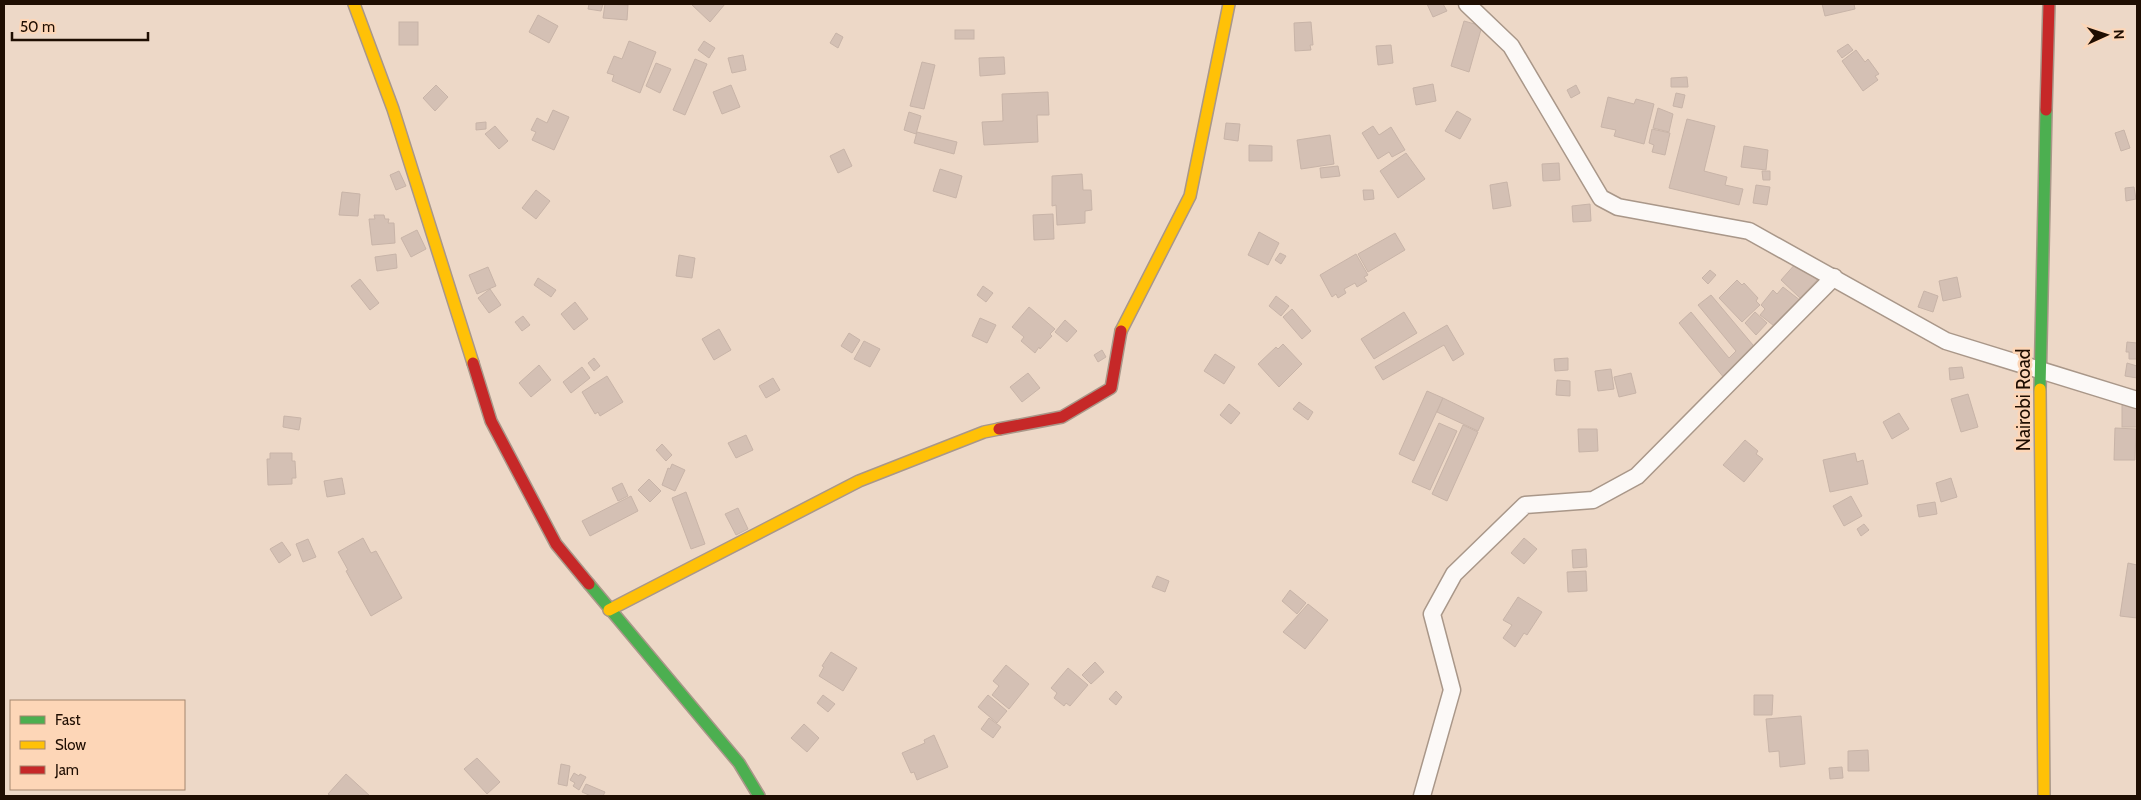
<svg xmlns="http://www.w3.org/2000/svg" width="2141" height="800" viewBox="0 0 2141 800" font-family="Cabin,sans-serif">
<rect width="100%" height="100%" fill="#edd8c7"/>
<g fill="#d4c0b4" stroke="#c8b4a8">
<path d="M589 4H603L601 11 588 9Z"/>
<path d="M605 4 628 5 627 20 603 18Z"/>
<path d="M691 4H725L710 22Z"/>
<path d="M1427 4H1443L1447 11 1433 17Z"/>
<path d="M1822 4H1854L1855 9 1825 16Z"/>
<path d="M538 15 558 26 549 43 529 32Z"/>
<path d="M1464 21 1482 26 1469 72 1451 66Z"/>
<rect x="399" y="22" width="19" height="23"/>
<path d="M1311 22 1313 45H1310L1311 50 1295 51 1294 23Z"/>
<rect x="955" y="30" width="19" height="9"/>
<path d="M836 33 843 37 838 48 830 43Z"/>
<path d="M629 41 656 52 640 93 612 81 614 75 607 73 614 56 622 59Z"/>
<path d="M704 41 715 48 709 58 698 50Z"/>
<path d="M1848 44 1853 50 1842 58 1837 51Z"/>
<path d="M1391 45 1393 63 1378 65 1376 46Z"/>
<path d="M1856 50 1865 62 1868 59 1879 74 1875 76 1878 80 1863 91 1842 61Z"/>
<path d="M743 55 746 70 732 73 728 58Z"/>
<path d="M1004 57 1005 74 980 76 979 58Z"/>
<path d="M695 59 707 64 685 115 673 110Z"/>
<path d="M922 62 935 65 924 109 910 106Z"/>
<path d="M656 63 671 69 660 93 646 86Z"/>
<path d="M1687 77 1688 87H1671V78Z"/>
<path d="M1433 84 1436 101 1416 105 1413 88Z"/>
<path d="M436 85 448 97 435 111 423 98Z"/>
<path d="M731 85 740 107 722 114 713 92Z"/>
<path d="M1576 85 1580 93 1571 98 1567 90Z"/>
<path d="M1048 92 1049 115H1037L1038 142 984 145 982 122 1003 121 1002 94Z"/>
<path d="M1676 93 1685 95 1682 108 1673 106Z"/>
<path d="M1608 97 1634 104 1636 99 1654 104 1644 144 1614 136 1616 130 1601 127Z"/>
<path d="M1658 108 1673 114 1669 132 1653 128Z"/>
<path d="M553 110 569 117 554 150 532 140 536 132 531 130 537 118 547 123Z"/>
<path d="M1457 111 1471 119 1460 139 1445 131Z"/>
<path d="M909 112 921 116 916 134 904 130Z"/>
<path d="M1687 119 1715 126 1704 171 1727 177 1725 185 1743 189 1739 205 1669 188Z"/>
<path d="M486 122V129L476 130V123Z"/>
<path d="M1226 123 1240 124 1238 141 1224 139Z"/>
<path d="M495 126 508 141 499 149 485 134Z"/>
<path d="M1373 126 1379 135 1391 127 1405 150 1392 157 1389 152 1378 159 1362 133Z"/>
<path d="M1652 129 1670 133 1665 155 1652 152 1654 145 1649 143Z"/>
<path d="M2124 130 2130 148 2121 151 2115 133Z"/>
<path d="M917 132 957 142 954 154 914 143Z"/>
<path d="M1330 135 1334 164 1301 169 1297 140Z"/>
<path d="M1249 145 1272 146V161H1249Z"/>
<path d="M1744 146 1768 150 1766 170 1741 167Z"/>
<path d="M844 149 852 166 838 173 830 156Z"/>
<path d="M1406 153 1425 179 1398 198 1380 171Z"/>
<path d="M1559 163 1560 180 1543 181 1542 164Z"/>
<path d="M1338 166 1340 176 1321 178 1320 168Z"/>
<path d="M940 169 962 176 956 198 933 191Z"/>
<path d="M399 171 406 186 396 190 390 175Z"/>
<path d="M1762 171H1770V180H1763Z"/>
<path d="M1082 174 1083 190H1091L1092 210 1085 211V223L1057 225 1056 205 1052 206V176Z"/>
<path d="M1507 182 1511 206 1493 209 1490 185Z"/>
<path d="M1756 185 1770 187 1767 205 1753 203Z"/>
<path d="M2134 187 2136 199 2126 201 2125 188Z"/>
<path d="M536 190 550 201 536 219 522 208Z"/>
<path d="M1363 190H1373L1374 199 1364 200Z"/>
<path d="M342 192 360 194 358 216 339 215Z"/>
<path d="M1590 204 1591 221 1573 222 1572 206Z"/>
<path d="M1053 214 1054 239 1034 240 1033 215Z"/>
<path d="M374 215H384L385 219H389L388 223H394L395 243 372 245 369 219H375Z"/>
<path d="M417 230 426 249 411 257 401 238Z"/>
<path d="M1259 232 1279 243 1268 265 1248 255Z"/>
<path d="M1395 233 1405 250 1368 272 1358 254Z"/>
<path d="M1280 253 1286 256 1281 264 1275 260Z"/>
<path d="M396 254 397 268 377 271 375 257Z"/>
<path d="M1356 254 1368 275 1364 277 1367 281 1357 287 1355 283 1344 289 1346 293 1338 298 1336 294 1332 297 1320 275Z"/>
<path d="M679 255 695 258 692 278 676 276Z"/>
<path d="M1797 262 1817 280 1800 298 1781 280Z"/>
<path d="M488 267 496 286 477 294 469 275Z"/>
<path d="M1710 270 1716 275 1708 284 1702 278Z"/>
<path d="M1957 277 1961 297 1943 301 1939 281Z"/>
<path d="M538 278 556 290 551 297 534 285Z"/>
<path d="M360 279 379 303 370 310 351 286Z"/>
<path d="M1737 280 1742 285 1744 283 1758 298 1756 301 1760 305 1742 322 1719 298Z"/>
<path d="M983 286 993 293 986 302 977 295Z"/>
<path d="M1783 287 1801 301 1778 329 1760 315 1765 309 1761 305 1773 290 1777 294Z"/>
<path d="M490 289 501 305 489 313 478 298Z"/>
<path d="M1924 291 1938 296 1933 312 1918 307Z"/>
<path d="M1711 295 1758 351 1725 379 1679 323 1691 312 1729 358 1736 351 1698 305Z"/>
<path d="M1276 296 1289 306 1281 316 1269 306Z"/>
<path d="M575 302 588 319 574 330 561 314Z"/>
<path d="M1029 307 1055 329 1050 334 1052 336 1040 349 1039 347 1035 353 1021 341 1024 337 1012 327Z"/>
<path d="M1292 309 1311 331 1302 339 1283 317Z"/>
<path d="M1404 312 1417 333 1374 359 1361 339Z"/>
<path d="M1755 312 1767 323 1756 335 1745 323Z"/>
<path d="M523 316 530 325 522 331 515 322Z"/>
<path d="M980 318 996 325 987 343 972 336Z"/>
<path d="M1065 320 1077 331 1067 342 1055 332Z"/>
<path d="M1447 325 1464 354 1453 361 1444 345 1383 380 1375 367Z"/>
<path d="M719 329 731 350 714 360 702 339Z"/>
<path d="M849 333 860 340 852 353 841 346Z"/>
<path d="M864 341 880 349 870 367 854 359Z"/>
<path d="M2127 342 2137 343V359H2129V352H2126Z"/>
<path d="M1283 344 1302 364 1279 387 1258 364 1276 347 1278 349Z"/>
<path d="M1102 350 1106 357 1098 362 1094 355Z"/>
<path d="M1215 354 1235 367 1224 384 1204 371Z"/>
<path d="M594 358 600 366 594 371 588 363Z"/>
<path d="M1568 358V370L1555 371 1554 359Z"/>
<path d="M2127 363 2137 366V378L2125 376Z"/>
<path d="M539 365 551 380 531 397 519 383Z"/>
<path d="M582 367 590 378 571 393 563 382Z"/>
<path d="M1962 367 1964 378 1950 380 1949 368Z"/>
<path d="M1611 369 1614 389 1598 391 1595 371Z"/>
<path d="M1028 373 1040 388 1022 402 1010 387Z"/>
<path d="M1631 373 1636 393 1619 397 1614 377Z"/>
<path d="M607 376 623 402 600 416 598 412 595 414 582 392Z"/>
<path d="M773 378 780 390 766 398 759 386Z"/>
<path d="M1557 380 1570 381V396L1556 395Z"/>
<path d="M1427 391 1443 398 1414 461 1399 454Z"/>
<path d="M1968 394 1978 427 1961 432 1951 399Z"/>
<path d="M1443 398 1484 418 1478 431 1437 412Z"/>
<path d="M1299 402 1313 412 1308 420 1293 409Z"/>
<path d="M1229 404 1240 413 1231 424 1220 415Z"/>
<rect x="2122" y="405" width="15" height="22"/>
<path d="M1899 413 1909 429 1892 439 1883 422Z"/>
<path d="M284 416 301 418 299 430 283 427Z"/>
<path d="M1439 423 1457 431 1430 490 1412 482Z"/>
<path d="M1463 425 1478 432 1447 501 1432 494Z"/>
<path d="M2115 428 2136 429 2135 460H2114Z"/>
<path d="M1578 429H1597L1598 451 1579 452Z"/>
<path d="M746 435 753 450 736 458 728 443Z"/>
<path d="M1745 440 1758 451 1756 454 1763 459 1744 482 1723 465Z"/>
<path d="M662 444 672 455 666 461 656 450Z"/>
<path d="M270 453H292V461H295L296 478H292V484L268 485 267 459H270Z"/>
<path d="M1855 453 1857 462 1863 460 1868 484 1830 492 1823 460Z"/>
<path d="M672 464 685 470 675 491 662 485 668 468 670 469Z"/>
<path d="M342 478 345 494 327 497 324 481Z"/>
<path d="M1951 478 1957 497 1941 502 1936 483Z"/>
<path d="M649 479 661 491 650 502 638 490Z"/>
<path d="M622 483 628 496 618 501 612 488Z"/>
<path d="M686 492 705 544 691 549 672 498Z"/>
<path d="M631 496 638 511 590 536 582 521Z"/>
<path d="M1851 496 1862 516 1844 526 1833 506Z"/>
<path d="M1935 502 1937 514 1919 517 1917 505Z"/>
<path d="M738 508 748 529 736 535 725 514Z"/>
<path d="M1864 524 1869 530 1861 536 1857 529Z"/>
<path d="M363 538 371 553 376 551 402 598 371 616 346 571 348 570 338 552Z"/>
<path d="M1524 538 1537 549 1524 564 1511 553Z"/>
<path d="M308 539 316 557 303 562 296 544Z"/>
<path d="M282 542 291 555 279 563 270 549Z"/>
<path d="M1586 549 1587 567 1573 568 1572 550Z"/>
<path d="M2128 563 2137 565V618L2120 616Z"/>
<path d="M1586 571 1587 591 1568 592 1567 572Z"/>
<path d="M1157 576 1169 581 1165 592 1152 587Z"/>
<path d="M1290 590 1306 603 1297 614 1282 601Z"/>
<path d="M1518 597 1542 612 1527 635 1524 633 1515 647 1503 638 1512 625 1503 620Z"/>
<path d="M1308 604 1328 620 1305 649 1283 632Z"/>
<path d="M831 652 857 668 843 691 819 676 824 667 822 666Z"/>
<path d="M1095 662 1104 672 1091 684 1082 675Z"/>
<path d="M1006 665 1029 684 1009 709 992 695 999 686 993 681Z"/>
<path d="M1068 668 1088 685 1070 706 1066 703 1064 706 1054 698 1057 693 1051 688Z"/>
<path d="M1116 691 1122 697 1116 705 1109 699Z"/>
<path d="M823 695 835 704 828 712 817 703Z"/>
<path d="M988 695 1007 711 997 723 978 707Z"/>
<path d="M1754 695H1773L1772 715H1754Z"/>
<path d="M1801 716 1805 764 1780 767 1779 751 1769 752 1766 719Z"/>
<path d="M989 718 1001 727 993 738 981 729Z"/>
<path d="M804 724 819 738 807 752 791 738Z"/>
<path d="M934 735 948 767 917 780 914 772 911 773 902 753 925 743 924 740Z"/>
<path d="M1868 750 1869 771H1848V751Z"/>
<path d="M477 758 500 782 487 794 464 769Z"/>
<path d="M561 764 570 766 567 786 558 784Z"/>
<path d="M1842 767 1843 778 1830 779 1829 768Z"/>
<path d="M574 773 579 776 580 774 586 777 579 790 573 786 575 783 570 780Z"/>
<path d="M346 774 370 796H331L328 794Z"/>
<path d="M586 784 605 792 603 796H591L582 792Z"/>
</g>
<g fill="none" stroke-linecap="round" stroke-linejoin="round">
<g stroke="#a99789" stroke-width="19">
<g id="street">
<path d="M1467 4 1511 46 1601 198 1618 207 1749 231 1946 341 2137 400"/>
<path d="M1422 796 1452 690 1432 614 1454 574 1525 505 1593 500 1637 476 1834 277"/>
</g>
</g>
<g stroke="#a99789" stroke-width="14">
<g id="fast">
<path d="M2040 389 2046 110"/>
<path d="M589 584 739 763 759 796"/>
</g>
</g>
<g stroke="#a99789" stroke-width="14">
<g id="slow">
<path d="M354 4 393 109 473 363"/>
<path d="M1121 331 1190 196 1229 4"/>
<path d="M2040 389 2044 796"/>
<path d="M609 610 859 481 984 432 999 429"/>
</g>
</g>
<g stroke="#a99789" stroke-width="14">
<g id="jam">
<path d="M2046 110 2049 4"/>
<path d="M473 363 491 421 556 544 589 584"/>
<path d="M999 429 1062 417 1111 388 1121 331"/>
</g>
</g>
<use href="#street" stroke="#fcf9f7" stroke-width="16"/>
<use href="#fast" stroke="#4caf50" stroke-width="11"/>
<use href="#slow" stroke="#ffc107" stroke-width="11"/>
<use href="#jam" stroke="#c62828" stroke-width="11"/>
</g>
<g text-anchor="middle" stroke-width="5" stroke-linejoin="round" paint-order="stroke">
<g font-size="19" fill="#1f0e02" stroke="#fdd6b7">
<text transform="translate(2023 400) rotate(-90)" y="7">Nairobi Road</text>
</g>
</g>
<rect width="2141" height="800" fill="none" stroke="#1f0e02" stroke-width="10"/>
<rect x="10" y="700" width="175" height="90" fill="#fdd6b7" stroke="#a4866f"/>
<rect x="20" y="716" width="25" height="8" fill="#4caf50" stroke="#a4866f"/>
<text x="55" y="725" font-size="15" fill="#1f0e02">Fast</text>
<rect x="20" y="741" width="25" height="8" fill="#ffc107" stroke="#a4866f"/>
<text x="55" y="750" font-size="15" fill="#1f0e02">Slow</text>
<rect x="20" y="766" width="25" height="8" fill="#c62828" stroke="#a4866f"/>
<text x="55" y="775" font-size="15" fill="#1f0e02">Jam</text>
<g transform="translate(2106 35) rotate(87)" stroke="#fdd6b7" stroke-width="4" paint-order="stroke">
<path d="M0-4L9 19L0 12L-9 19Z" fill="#1f0e02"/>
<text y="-8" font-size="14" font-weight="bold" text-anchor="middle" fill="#1f0e02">N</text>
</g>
<path d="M12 32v8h136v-8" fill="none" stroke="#1f0e02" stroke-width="2.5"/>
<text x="20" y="32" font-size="15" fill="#1f0e02" stroke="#fdd6b7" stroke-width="4" paint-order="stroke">50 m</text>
</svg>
